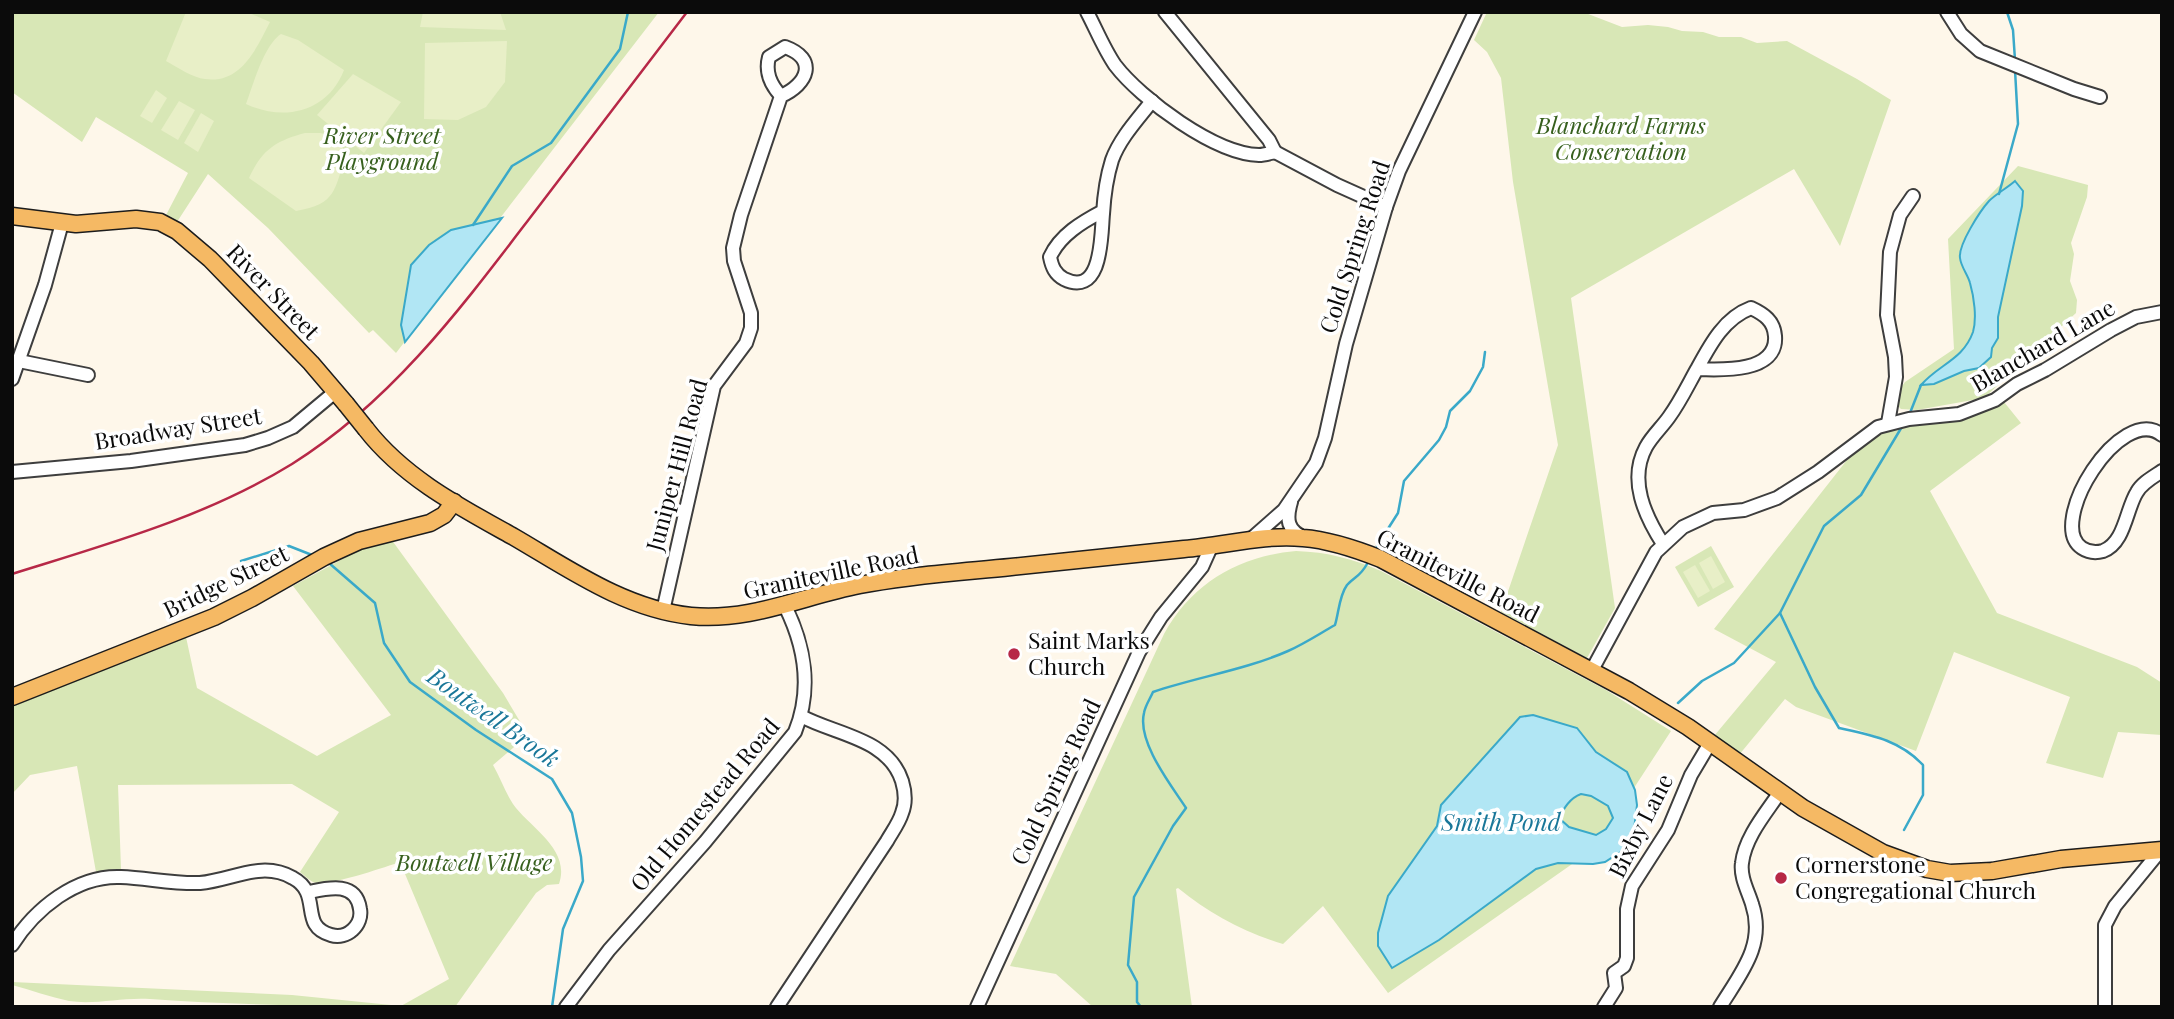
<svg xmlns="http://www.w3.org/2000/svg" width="2174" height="1019" viewBox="0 0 2174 1019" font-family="'Playfair Display',serif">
<rect width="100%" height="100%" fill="#fef7ea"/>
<g fill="#d8e7b6">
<path d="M12 12H659L396 353 373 330 369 333 268 228 208 174 177 222 165 217 188 173 96 117 82 142 12 92Z"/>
<path d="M1487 12H1583L1622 27 1648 25 1668 27 1682 31 1703 32 1719 37H1741L1757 43 1787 41 1857 79 1891 100 1840 246 1794 169 1571 298 1615 608 1587 658 1501 612 1558 445 1513 182 1501 78 1487 52 1474 40Z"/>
<path d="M2018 166 2088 185 2087 197 2071 243 2074 254 2070 281 2077 300 2076 313 1984 398 1917 410 1901 409 1896 404 1897 393 1905 382 1954 349 1948 239Z"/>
<path d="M2004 402 2021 423 1930 491 1997 613 2137 667 2162 683V735L2118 732 2103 778 2046 763 2070 697 1954 652 1916 751 1796 707 1785 699 1739 755 1714 736 1776 662 1714 629 1858 446 1879 431 1970 417Z"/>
<path d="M391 539 503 693 525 730 527 736 493 765C500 777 505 792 513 804 530 828 571 849 559 884L547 885 536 893 455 1007C353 1007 251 1006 150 999 123 997 95 1005 69 1001 50 997 31 990 12 985V982L292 995 401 1006 449 979 400 862C385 867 325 888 313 882 309 880 304 875 300 872L339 812 292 784 118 785 121 869 96 872 77 766 30 775 12 794V704L186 637 197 688 317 756 391 715 293 586 357 551Z"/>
<path d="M1711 546 1734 587 1698 607 1675 567Z"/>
<path d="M1296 551C1327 552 1354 559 1381 571L1606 690 1671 731 1595 848 1388 993 1323 906 1283 944C1243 932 1210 914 1178 888L1176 889 1192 1007H1093L1056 974 1010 966 1164 634C1192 583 1239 556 1296 551Z"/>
</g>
<g fill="#e8efc7">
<path d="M186 12H247L270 22C256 49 241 84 205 79 193 78 177 67 166 61Z"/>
<path d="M423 12H500L506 30 420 27Z"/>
<path d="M281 34 298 40 344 70C328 112 284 122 246 104 253 85 264 45 281 34Z"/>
<path d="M507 41 505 82 486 107 458 120 424 119 425 43Z"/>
<path d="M353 74 401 102 364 153 317 115Z"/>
<path d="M156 90 167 98 152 123 140 116Z"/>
<path d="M179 101 195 110 178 140 161 130Z"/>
<path d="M201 113 214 121 198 152 184 143Z"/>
<path d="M305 133H320L338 137 346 155C334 190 337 204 296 211L249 178C262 150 275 141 305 133Z"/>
<path d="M1711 556 1725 582 1713 589 1699 563Z"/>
<path d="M1695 565 1710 591 1698 598 1683 572Z"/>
</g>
<g fill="#b1e6f4" stroke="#3aa9c9" stroke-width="2" fill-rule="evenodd">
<path d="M2015 181 2023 191 2022 206 1998 317V338L1992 348 1991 357 1979 368 1964 371 1934 384 1921 385C1939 364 1963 360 1973 332 1977 318 1974 297 1970 283 1968 275 1961 267 1960 258 1958 245 1980 211 1989 201 1996 194 2007 188 2015 181Z"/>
<path d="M502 218 405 342 401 325 411 265 429 245 451 230Z"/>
<path d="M1533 715 1577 728 1596 752 1627 772 1635 790 1637 805 1633 837 1622 851 1605 862 1593 864 1558 863 1536 869 1439 940 1392 968 1378 946V933L1388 896 1437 826 1441 805 1520 717ZM1581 794 1591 796 1608 806 1613 818 1606 829 1596 835 1569 827 1559 818C1564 808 1570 798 1581 794Z"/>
</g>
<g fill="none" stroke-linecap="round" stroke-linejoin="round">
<g stroke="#3aa9c9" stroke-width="2.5">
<path d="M2007 12 2013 30 2015 60"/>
<path d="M1999 194 2018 124 2015 70"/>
<path d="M473 225 512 166 551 143 620 49 628 12"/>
<path d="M1910 413 1921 385"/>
<path d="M1377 546 1398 513 1404 481 1439 440 1446 427 1450 411 1470 391 1483 367 1485 352"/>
<path d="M241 561 289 546 312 555"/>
<path d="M329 563 375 603 384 643 410 682 476 730 552 779 572 813 581 857 583 881 563 929 552 1007"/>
<path d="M1780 613 1815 687 1839 728C1871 735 1900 740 1923 765V795L1904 830"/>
<path d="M1678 703 1702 681 1734 663 1780 613 1824 526 1861 495 1903 425"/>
<path d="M1141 1007 1137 1002V982L1128 965 1134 897 1173 826 1186 808C1171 785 1137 742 1144 713 1145 706 1150 699 1153 692 1197 677 1245 670 1288 651 1304 644 1319 634 1335 625 1339 612 1339 596 1347 585 1355 576 1360 577 1367 564"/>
</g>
<g stroke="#3e3e3e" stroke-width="16">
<g id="minor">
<path d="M1087 12C1096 29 1104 49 1115 65 1141 99 1215 154 1259 155 1264 155 1270 153 1275 152L1269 140 1165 12"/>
<path d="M1947 12 1961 34 1980 51 2074 89 2100 97"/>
<path d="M1275 152 1337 185 1386 207"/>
<path d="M1103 211C1082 222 1060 235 1050 257 1052 267 1055 274 1064 279 1103 298 1101 234 1103 214 1104 197 1107 176 1112 160 1120 138 1138 119 1152 101"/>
<path d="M19 361 88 375"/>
<path d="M12 379 45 285 62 223"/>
<path d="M1888 423 1896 377 1895 357 1887 315 1890 252 1900 215 1913 196"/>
<path d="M2162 435C2121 402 2045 524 2082 548 2088 552 2096 553 2103 551 2125 543 2126 509 2137 492 2142 483 2153 477 2162 471"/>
<path d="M12 472 131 461 245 445 268 438 293 427 335 392"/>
<path d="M1291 502C1286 519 1287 531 1305 538"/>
<path d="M1250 540 1284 510 1316 463 1325 438 1346 344 1386 207 1399 171 1475 12"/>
<path d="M1663 544C1645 516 1628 480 1646 447 1652 436 1662 427 1669 417 1680 402 1688 385 1697 369 1721 370 1778 373 1775 336 1774 321 1764 314 1751 308 1724 318 1710 345 1697 369"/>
<path d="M663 611 714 386 746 343 751 328V313L734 261 733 248 741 215 781 96C770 84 765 72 769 57L785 47C818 59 808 84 781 96"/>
<path d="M1592 670 1656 552 1683 527 1713 513 1744 510 1777 498 1818 472 1878 427 1909 419 1959 414 1995 400 2017 384 2045 370 2111 330 2136 317 2162 312"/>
<path d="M12 945C35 909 76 875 121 877 147 878 173 884 200 883 233 880 262 860 293 878 323 894 298 926 331 935 347 940 363 925 360 909 356 881 328 888 309 892"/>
<path d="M566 1007 609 950 705 842 795 732C812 690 805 646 785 606"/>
<path d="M777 1007 887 841C892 832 899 823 902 813 906 803 905 791 902 781 888 738 836 735 801 716"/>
<path d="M977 1007 1139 652 1161 617 1202 567 1211 547"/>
<path d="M1604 1007 1616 988 1614 973 1624 966 1627 958V909L1632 886 1668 830 1691 775 1710 743"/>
<path d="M1720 1007C1740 974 1766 945 1752 904 1748 891 1740 877 1742 863 1745 837 1766 813 1780 792"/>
<path d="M2105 1007V925L2115 906 2160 851"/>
</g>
</g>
<g stroke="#1c1c1c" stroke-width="19">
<g id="major">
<path d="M12 216 76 224 136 219 160 222 177 231 210 259 311 363 346 404"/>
<path d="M366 429C404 478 460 507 514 537 569 569 625 609 691 616 750 622 803 596 860 585 910 575 961 572 1011 567 1069 561 1127 555 1184 549 1224 546 1263 534 1303 538 1330 540 1356 549 1381 559L1629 691 1688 727 1803 808 1883 853 1927 869 1950 873 1992 871 2061 859 2162 850"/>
<path d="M12 697 214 617 252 598 324 557 359 541 430 523 444 515 454 502"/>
</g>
</g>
<use href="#minor" stroke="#fff" stroke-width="12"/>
<use href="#major" stroke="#f5b964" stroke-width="16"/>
<path stroke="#b72847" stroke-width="2.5" d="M12 574C108 544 206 517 292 464 394 400 464 304 536 210 586 144 637 78 687 12"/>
<g stroke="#1c1c1c" stroke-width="19" stroke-linecap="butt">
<path id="major-bridge" d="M346 404 366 429"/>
</g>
<use href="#major-bridge" stroke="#f5b964" stroke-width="16"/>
</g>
<g fill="#b72847" stroke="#fff" stroke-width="2.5">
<circle cx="1014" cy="654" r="7"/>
<circle cx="1781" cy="878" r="7"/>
</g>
<g text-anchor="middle" stroke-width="7" stroke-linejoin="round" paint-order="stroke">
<g font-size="23" font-style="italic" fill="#37601e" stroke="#fff">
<text x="1621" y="134">Blanchard Farms<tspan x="1621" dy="26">Conservation</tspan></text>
<text x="382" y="144">River Street<tspan x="382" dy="26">Playground</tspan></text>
<text x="474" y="871">Boutwell Village</text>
</g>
<g font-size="23" fill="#0b0b0b" stroke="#fff">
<text transform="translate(1355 247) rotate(-72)" y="8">Cold Spring Road</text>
<text transform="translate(273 292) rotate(46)" y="8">River Street</text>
<text transform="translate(2043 346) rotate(-30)" y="8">Blanchard Lane</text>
<text transform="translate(178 429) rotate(-9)" y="8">Broadway Street</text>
<text transform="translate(677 465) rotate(-75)" y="8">Juniper Hill Road</text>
<text transform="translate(831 573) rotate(-12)" y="8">Graniteville Road</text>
<text transform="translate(1458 576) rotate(27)" y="8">Graniteville Road</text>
<text transform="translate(226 582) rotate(-26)" y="8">Bridge Street</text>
<text transform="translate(1056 782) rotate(-65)" y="8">Cold Spring Road</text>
<text transform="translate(705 805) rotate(-50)" y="8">Old Homestead Road</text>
<text transform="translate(1641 826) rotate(-63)" y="8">Bixby Lane</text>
</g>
<g font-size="23" fill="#0b0b0b" stroke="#fff" text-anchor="start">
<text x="1028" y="649">Saint Marks<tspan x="1028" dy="26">Church</tspan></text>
<text x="1795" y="873">Cornerstone<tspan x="1795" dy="26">Congregational Church</tspan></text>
</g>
<g font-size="24" font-style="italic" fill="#197799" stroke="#fff">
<text transform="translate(493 718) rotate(35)" y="8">Boutwell Brook</text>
<text x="1501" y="831">Smith Pond</text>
</g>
</g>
<rect width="2174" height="1019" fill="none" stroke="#0b0b0b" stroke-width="28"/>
</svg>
